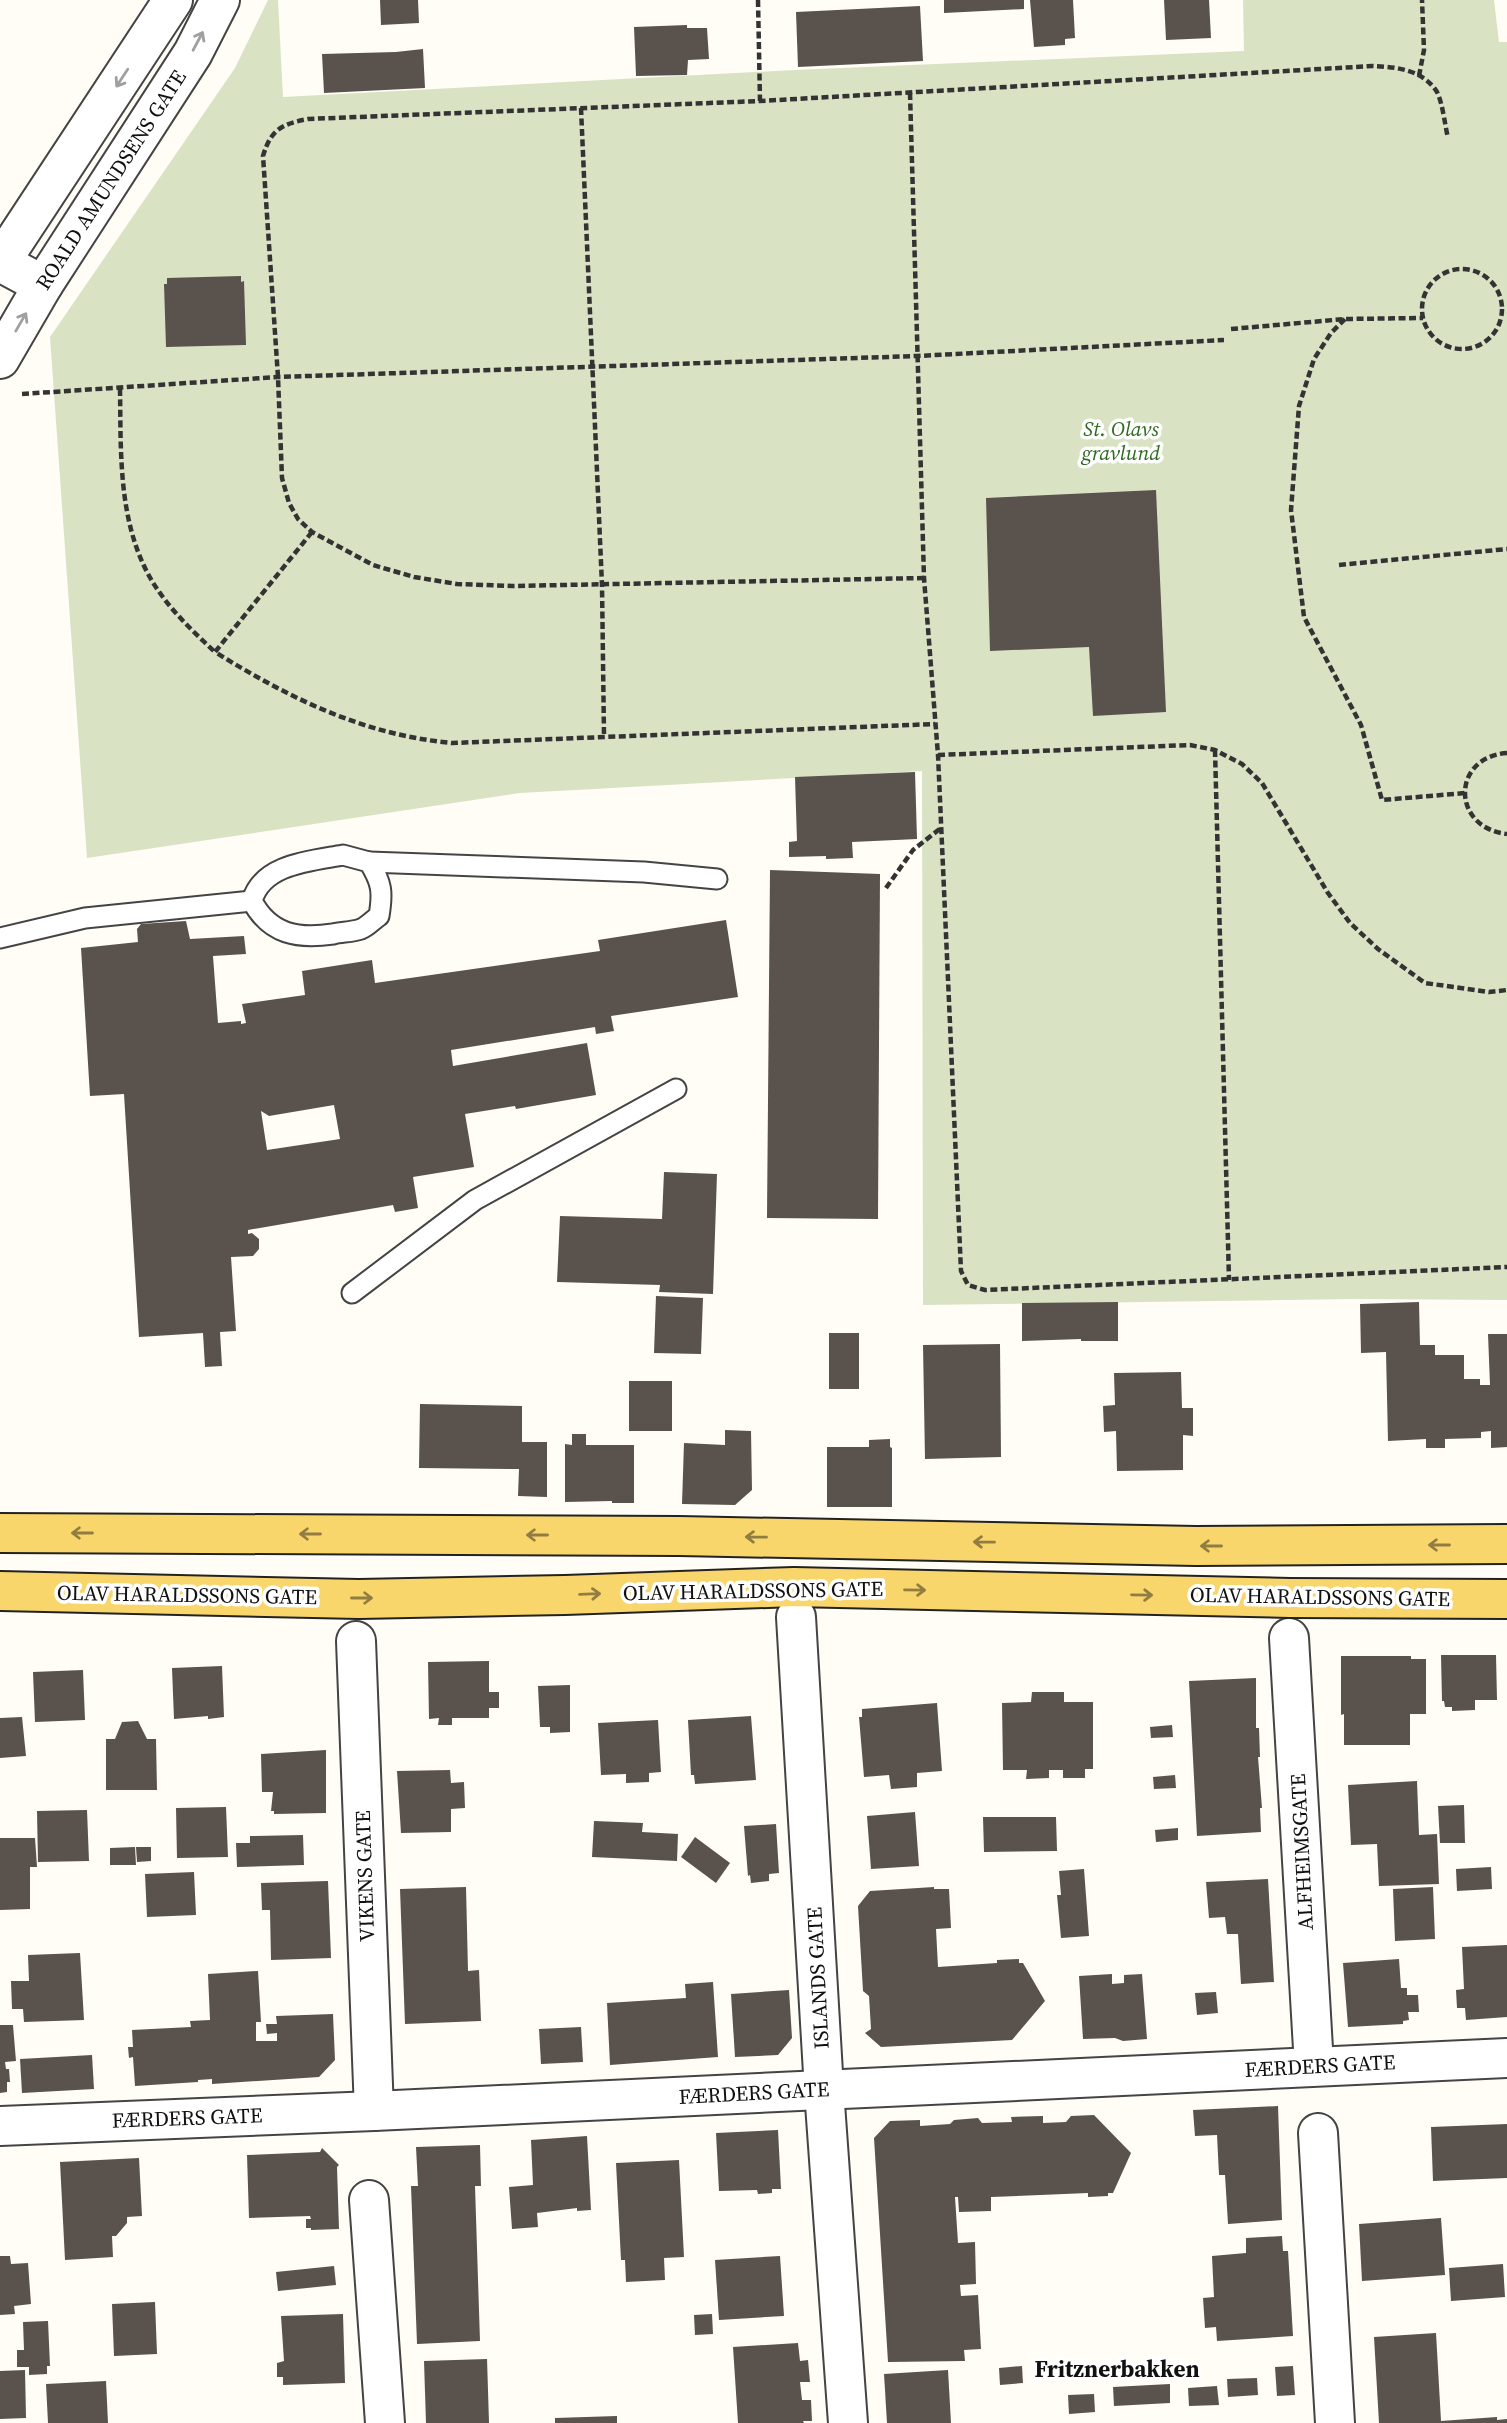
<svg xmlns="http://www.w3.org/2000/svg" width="1507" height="2423" viewBox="0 0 1507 2423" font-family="'Source Serif 4',serif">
<rect width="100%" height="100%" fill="#fffdf5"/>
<path fill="#d9e3c4" d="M268 0H278L283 97 794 70 1244 51 1243 0H1494L1499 42H1507V1300L1353 1299 923 1305 922 771 520 793 87 858 50 337 235 68Z"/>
<g fill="#5a524d" fill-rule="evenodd">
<path d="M380 0H418L419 23 381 25Z"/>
<path d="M944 0H1024V9L944 13Z"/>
<path d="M1030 0H1073L1075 38 1065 39V45L1034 47Z"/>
<path d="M1164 0H1209L1211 38 1166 40Z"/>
<path d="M920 6 923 61 798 67 796 12Z"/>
<path d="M687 25V28H707L709 59 688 60 687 75 636 76 634 27Z"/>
<path d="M423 49 425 88 324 93 322 54 396 52Z"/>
<path d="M241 276V282L244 281 246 345 166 347 164 284H167V278Z"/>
<path d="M1156 490 1166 712 1093 716 1089 647 990 651 986 498Z"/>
<path d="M915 772 917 839 852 842 853 858 826 859V856L789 857V842L797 841 795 777Z"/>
<path d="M770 870 880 874 878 1219 767 1218Z"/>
<path d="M726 920 738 997 611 1016 614 1031 596 1034 595 1027 451 1050 453 1066 587 1043 596 1095 516 1109 515 1106 465 1114 474 1167 413 1177 418 1208 395 1212 393 1205 248 1230V1234L252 1233 259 1239V1249L253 1256 231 1257 236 1331 220 1332 222 1366 205 1367 203 1333 139 1337 124 1094 90 1096 81 948 138 942 137 929 141 924 186 921 190 939 244 936 246 954 213 956 218 1023 241 1021V1024L246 1023 242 1004 305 995 302 971 372 960 375 983 600 951 598 940ZM334 1105 340 1139 267 1150 261 1111 269 1116Z"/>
<path d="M664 1172 717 1174 713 1294 659 1292 660 1285 557 1282 560 1216 662 1219Z"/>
<path d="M656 1296 703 1298 701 1354 654 1353Z"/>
<path d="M1118 1302V1341H1081V1339L1022 1341V1303Z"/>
<path d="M1419 1302 1420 1345H1435V1355H1464V1379H1480V1385H1490L1488 1334H1507V1447L1491 1448V1431L1481 1432V1438L1445 1439V1448H1426V1439L1388 1441 1386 1352 1361 1353 1360 1304Z"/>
<rect x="829" y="1333" width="30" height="56"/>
<path d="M1000 1344 1001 1457 925 1459 923 1345Z"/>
<path d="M1181 1372 1182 1408H1193V1436L1183 1435V1470L1117 1471 1116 1431 1104 1432 1103 1406 1115 1405 1114 1373Z"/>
<rect x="629" y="1381" width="43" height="50"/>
<path d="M420 1404 522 1406V1442H547V1497L518 1496 519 1469 419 1468Z"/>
<path d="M725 1430 751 1431 752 1490 735 1505 682 1504 684 1443 725 1445Z"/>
<path d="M572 1434H586V1445H634V1503H612V1501L565 1502V1444L572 1445Z"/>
<path d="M890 1439V1447L892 1448V1507H827V1447H869V1440Z"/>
<path d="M1441 1655H1496L1497 1700H1475V1710L1452 1711V1707H1445L1444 1701H1442Z"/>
<path d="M1341 1656H1411V1659H1426V1714H1410V1745H1344V1714L1341 1715Z"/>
<path d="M489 1661V1692H499V1708H489V1718H452V1725H438L439 1718 429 1719 428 1662Z"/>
<path d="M222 1666 224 1717 208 1719V1716L174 1719 172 1668Z"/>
<path d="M83 1670 85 1720 35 1722 33 1672Z"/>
<path d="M1256 1678V1728H1259L1260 1757H1258L1262 1808H1260L1261 1832 1197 1836 1189 1681Z"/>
<path d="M570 1685V1732L550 1733V1727H540L538 1686Z"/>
<path d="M1032 1692H1064V1702H1093V1769H1085V1778H1063V1770H1049V1778L1026 1779 1027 1770H1003L1002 1703 1031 1702Z"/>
<path d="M937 1703 942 1771 917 1773V1787L891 1789 889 1775 864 1777 859 1717H862V1709Z"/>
<path d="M751 1716 756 1780 695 1784 694 1775H691L688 1720Z"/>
<path d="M22 1717 26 1756 0 1758V1718Z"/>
<path d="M658 1720 661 1772 649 1773V1782L626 1783V1774L601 1775 598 1723Z"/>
<path d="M138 1721 147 1739H156L157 1790H106V1739H115L122 1722Z"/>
<path d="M1172 1725 1173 1737 1151 1738 1150 1727Z"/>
<path d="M326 1750V1813L274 1814V1811H271L273 1792H262L261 1754Z"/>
<path d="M450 1770 451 1783 464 1782 465 1808 451 1809V1832L401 1833 397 1771Z"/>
<path d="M1175 1775 1176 1788 1154 1789 1153 1777Z"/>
<path d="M1417 1781 1419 1835 1437 1834 1439 1884 1379 1886 1377 1844 1351 1845 1348 1785Z"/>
<path d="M1464 1805 1465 1843H1440L1438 1806Z"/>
<path d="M226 1807 228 1857 177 1858 176 1808Z"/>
<path d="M87 1810 89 1861 38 1862 37 1811Z"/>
<path d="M915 1812 919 1866 871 1869 867 1816Z"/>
<path d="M983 1817H1056L1057 1851 984 1852Z"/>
<path d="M594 1821 643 1823 642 1832 678 1834 677 1861 592 1857Z"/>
<path d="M776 1824 779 1873 769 1874V1881L751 1883 750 1875 748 1876 744 1826Z"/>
<path d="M1178 1828V1840L1156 1842 1155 1830Z"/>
<path d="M303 1835 304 1865 237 1867 236 1843H250V1836Z"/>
<path d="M695 1837 730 1863 716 1883 681 1857Z"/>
<path d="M0 1838H35L37 1867H30V1909L0 1910Z"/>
<path d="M135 1847 136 1865H110V1848Z"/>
<path d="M136 1847H151V1861L137 1862Z"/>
<path d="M1491 1867 1492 1889 1457 1891 1456 1869Z"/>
<path d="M1084 1869 1089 1936 1061 1938 1057 1895H1061L1059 1871Z"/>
<path d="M194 1872 196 1915 147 1917 145 1874Z"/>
<path d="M1268 1879 1274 1982 1241 1984 1238 1934H1227L1225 1917 1209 1918 1206 1882Z"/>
<path d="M328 1881 331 1958 271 1960 270 1910H262L261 1883Z"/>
<path d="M466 1887 468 1971 479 1970 481 2021 405 2024 400 1889Z"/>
<path d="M934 1887V1889H949L951 1928 936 1929 938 1967 997 1963V1960L1019 1959V1963H1023L1045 2001 1012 2040 881 2047 865 2033 871 2029 869 1996 863 1991 858 1906 870 1891Z"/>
<path d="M1433 1887 1435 1939 1395 1941 1393 1889Z"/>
<path d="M1507 1945V2017L1466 2020 1465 2008H1457L1456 1990 1464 1989 1462 1947Z"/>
<path d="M80 1953 84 2020 24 2022 23 2009H12L11 1981H29L28 1955Z"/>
<path d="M1399 1959 1401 1988H1407V1995H1418L1419 2012H1408L1409 2020 1403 2021V2024L1348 2027 1343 1963Z"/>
<path d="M258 1971 261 2022H256V2041H277V2033L267 2034 266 2024H277L276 2016 333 2014 335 2060 319 2077 212 2084V2079L198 2080V2082L135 2086 133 2057 129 2058 128 2047H133L132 2030 191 2027 190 2021 210 2020 208 1974Z"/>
<path d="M1112 1974V1984L1124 1983V1975L1142 1974 1147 2039 1123 2041 1115 2038 1083 2039 1079 1976Z"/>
<path d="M713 1982 718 2057 610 2065 607 2003 686 1998 685 1984Z"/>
<path d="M789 1990 792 2038 778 2055 735 2057 731 1994Z"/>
<path d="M1216 1992 1218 2013 1197 2015 1195 1993Z"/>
<path d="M0 2025H13L16 2061 5 2062 6 2069H9L10 2082H7V2092L0 2093Z"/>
<path d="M581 2027 583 2062 541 2064 539 2029Z"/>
<path d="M92 2055 94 2089 22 2093 20 2059Z"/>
<path d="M1278 2106 1282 2220 1228 2224 1225 2175H1219L1217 2135 1195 2136 1193 2110Z"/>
<path d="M1094 2115 1131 2153 1113 2193H1108V2196L1088 2197V2193L991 2197V2211L959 2212 958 2197H955L958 2243 975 2242 976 2284 960 2285 961 2296 978 2295 981 2349 964 2350 965 2361 888 2362 874 2138 890 2121 920 2120V2126L950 2124 954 2120 978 2118 982 2123 1012 2122 1011 2117 1043 2116V2123L1066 2122 1071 2116Z"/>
<path d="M1507 2124V2178L1433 2181 1431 2127Z"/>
<path d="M778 2130 781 2189H772V2193L758 2194 757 2190 719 2191 716 2133Z"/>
<path d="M587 2136 591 2210 577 2211V2208L537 2213 538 2227 512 2229 509 2187 533 2185 531 2140Z"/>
<path d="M480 2145 481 2186H475L480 2341 417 2344 411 2186H418L416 2147Z"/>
<path d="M322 2148 339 2165 337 2167 339 2229 311 2230V2228H306V2219H311L310 2216 249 2218 247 2155 320 2152Z"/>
<path d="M139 2158 142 2216 127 2217V2223L116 2236H112L113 2257 65 2260 60 2162Z"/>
<path d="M679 2160 684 2257 664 2258 665 2280 626 2282 625 2260H621L616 2163Z"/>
<path d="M1441 2218 1445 2275 1362 2281 1359 2224Z"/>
<path d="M1282 2236 1283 2251H1288L1293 2336 1217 2341 1216 2327 1205 2328 1203 2298 1214 2297 1212 2256 1246 2253V2238Z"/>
<path d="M0 2256H10L11 2264 28 2263 31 2304 14 2306 15 2314 0 2315Z"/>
<path d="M780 2256 784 2316 719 2320 715 2260Z"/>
<path d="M1503 2264 1505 2297 1451 2301 1449 2268Z"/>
<path d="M334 2266 336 2285 278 2291 276 2272Z"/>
<path d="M155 2302 157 2354 114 2356 112 2304Z"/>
<path d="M343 2314 345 2383 283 2385V2377H277V2363L284 2361 281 2316Z"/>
<path d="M712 2314 713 2334 695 2335 694 2315Z"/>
<path d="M48 2321 50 2366H47V2374L29 2375V2367H17V2350H24L23 2322Z"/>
<path d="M1436 2333 1441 2421 1497 2417V2420L1507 2419V2423H1379L1374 2337Z"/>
<path d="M798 2343 800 2361 808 2360 810 2382H800L802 2400H811L812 2421H803L804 2423H738L733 2347Z"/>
<path d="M487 2359 489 2423H426L424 2361Z"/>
<path d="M1022 2366 1023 2383 1000 2385 999 2368Z"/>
<path d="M1293 2366 1295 2395 1277 2396 1275 2367Z"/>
<path d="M25 2370 26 2418 0 2419V2371Z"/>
<path d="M948 2370 951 2423H887L884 2374Z"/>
<path d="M1257 2378 1258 2395 1228 2397 1227 2379Z"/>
<path d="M106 2381 108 2423H48L46 2384Z"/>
<path d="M1170 2384V2403L1114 2406 1113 2387Z"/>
<path d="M1217 2386 1219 2405 1189 2406 1188 2388Z"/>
<path d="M1094 2394 1095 2412 1069 2414 1068 2395Z"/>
<path d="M617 2416V2423H555V2418Z"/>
</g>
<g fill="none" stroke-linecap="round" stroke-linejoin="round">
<g stroke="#444" stroke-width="23">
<g id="service">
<path d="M343 855 369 862C382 883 383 892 379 916 373 920 367 927 361 929 353 932 341 932 333 934 298 939 270 935 252 901 262 864 310 861 343 855Z"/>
<path d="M369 862 644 872 717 879"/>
<path d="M0 938 85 918 252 901"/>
<path d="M352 1293 475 1200 676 1089"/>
</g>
</g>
<g stroke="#444" stroke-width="42">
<g id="minor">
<path d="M0 262 43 285"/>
<path d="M796 1617 824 2090 848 2423"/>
<path d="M1289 1638 1314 2066"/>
<path d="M356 1641 374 2111"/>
<path d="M0 2126 374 2111 1507 2058"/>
<path d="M1318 2133 1335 2423"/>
<path d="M369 2200 385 2423"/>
</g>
</g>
<g stroke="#444" stroke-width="42">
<g id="tertiary">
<path d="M0 263 173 0"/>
<path d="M0 359 43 285 193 53 220 0"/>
</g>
</g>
<g stroke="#222" stroke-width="42">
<g id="primary">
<path d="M0 1533 679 1536 1196 1546 1507 1544"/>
<path d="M0 1591 359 1599 565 1595 794 1587 1290 1598 1507 1599"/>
</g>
</g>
<g stroke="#333" stroke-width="4.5" stroke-dasharray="7 3.5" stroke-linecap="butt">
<path d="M758 0 760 101"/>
<path d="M1419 76 1424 50 1422 0"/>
<path d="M910 93 924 578 938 755 961 1271 968 1285 985 1290 1507 1267"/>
<path d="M581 108 602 585 604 736"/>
<circle cx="1462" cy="309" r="40"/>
<path d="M1345 319 1331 333 1314 359 1299 406 1291 510 1304 617 1361 725 1382 800 1465 793"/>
<path d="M1231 329 1345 319 1423 318"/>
<path d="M120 389C121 449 118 514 146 570 162 602 189 628 215 652"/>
<path d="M22 394 278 377 917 356 1224 340"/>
<path d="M312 532 215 652C289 698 364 735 452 743L935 724"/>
<path d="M1339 565 1507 549"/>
<path d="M924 578 512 586 457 584 414 577 373 565 312 532 298 519 289 503 282 478 278 377 263 156C271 129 282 124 308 119L760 101 1373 66C1395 67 1420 69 1435 89 1442 97 1445 126 1448 138"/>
<path d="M1215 750 1229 1280"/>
<path d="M1507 753C1451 757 1451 828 1507 834"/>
<path d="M938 755 1190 745 1215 750 1242 764 1262 783 1328 893 1350 923 1378 949 1425 983 1489 992 1507 990"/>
<path d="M886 888 913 850 941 828"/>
</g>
<use href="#service" stroke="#fff" stroke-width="19"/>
<use href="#minor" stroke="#fff" stroke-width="38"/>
<use href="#tertiary" stroke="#fff" stroke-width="38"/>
<use href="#primary" stroke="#f9d66b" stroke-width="38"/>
</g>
<defs><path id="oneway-shaft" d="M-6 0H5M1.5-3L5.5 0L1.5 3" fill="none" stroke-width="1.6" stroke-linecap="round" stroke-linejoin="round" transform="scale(1.75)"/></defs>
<g stroke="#a0a0a0">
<use href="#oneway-shaft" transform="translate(198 41) rotate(-62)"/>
<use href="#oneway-shaft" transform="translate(122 78) rotate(123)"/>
<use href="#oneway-shaft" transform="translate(21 322) rotate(-60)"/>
</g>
<g stroke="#917d42">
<use href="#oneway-shaft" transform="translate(82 1533) rotate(-180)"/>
<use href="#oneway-shaft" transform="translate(310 1534) rotate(-180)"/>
<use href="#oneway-shaft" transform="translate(537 1535) rotate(-180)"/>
<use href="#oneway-shaft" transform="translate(756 1537) rotate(-179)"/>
<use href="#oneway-shaft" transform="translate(984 1542) rotate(-179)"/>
<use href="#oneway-shaft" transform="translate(1439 1545) rotate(180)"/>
<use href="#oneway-shaft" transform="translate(1211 1546) rotate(180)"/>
<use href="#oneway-shaft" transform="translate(915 1590) rotate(1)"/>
<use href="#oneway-shaft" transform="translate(590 1594) rotate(-2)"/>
<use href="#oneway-shaft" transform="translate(1142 1595) rotate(1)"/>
<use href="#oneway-shaft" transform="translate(362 1598)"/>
</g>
<g text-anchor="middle" stroke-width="7" stroke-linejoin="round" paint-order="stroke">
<g font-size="21" fill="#111" stroke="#fff">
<text transform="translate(111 180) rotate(-57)" y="7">ROALD AMUNDSENS GATE</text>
<text transform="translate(753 1591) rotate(-1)" y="7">OLAV HARALDSSONS GATE</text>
<text transform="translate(187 1595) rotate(1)" y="7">OLAV HARALDSSONS GATE</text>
<text transform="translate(1320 1597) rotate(1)" y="7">OLAV HARALDSSONS GATE</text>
<text transform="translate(1302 1852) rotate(-93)" y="7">ALFHEIMSGATE</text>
<text transform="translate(365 1876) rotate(-92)" y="7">VIKENS GATE</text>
<text transform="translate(818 1978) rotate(-93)" y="7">ISLANDS GATE</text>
<text transform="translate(1320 2066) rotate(-3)" y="7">FÆRDERS GATE</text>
<text transform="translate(754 2093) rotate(-3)" y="7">FÆRDERS GATE</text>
<text transform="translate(187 2118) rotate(-2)" y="7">FÆRDERS GATE</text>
</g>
<g font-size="21" font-style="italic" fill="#2f6b1f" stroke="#fff">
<text x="1121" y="436">St. Olavs<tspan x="1121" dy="24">gravlund</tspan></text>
</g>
<g font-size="23" font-weight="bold" fill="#111" stroke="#fff">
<text x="1117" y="2377">Fritznerbakken</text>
</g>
</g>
</svg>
